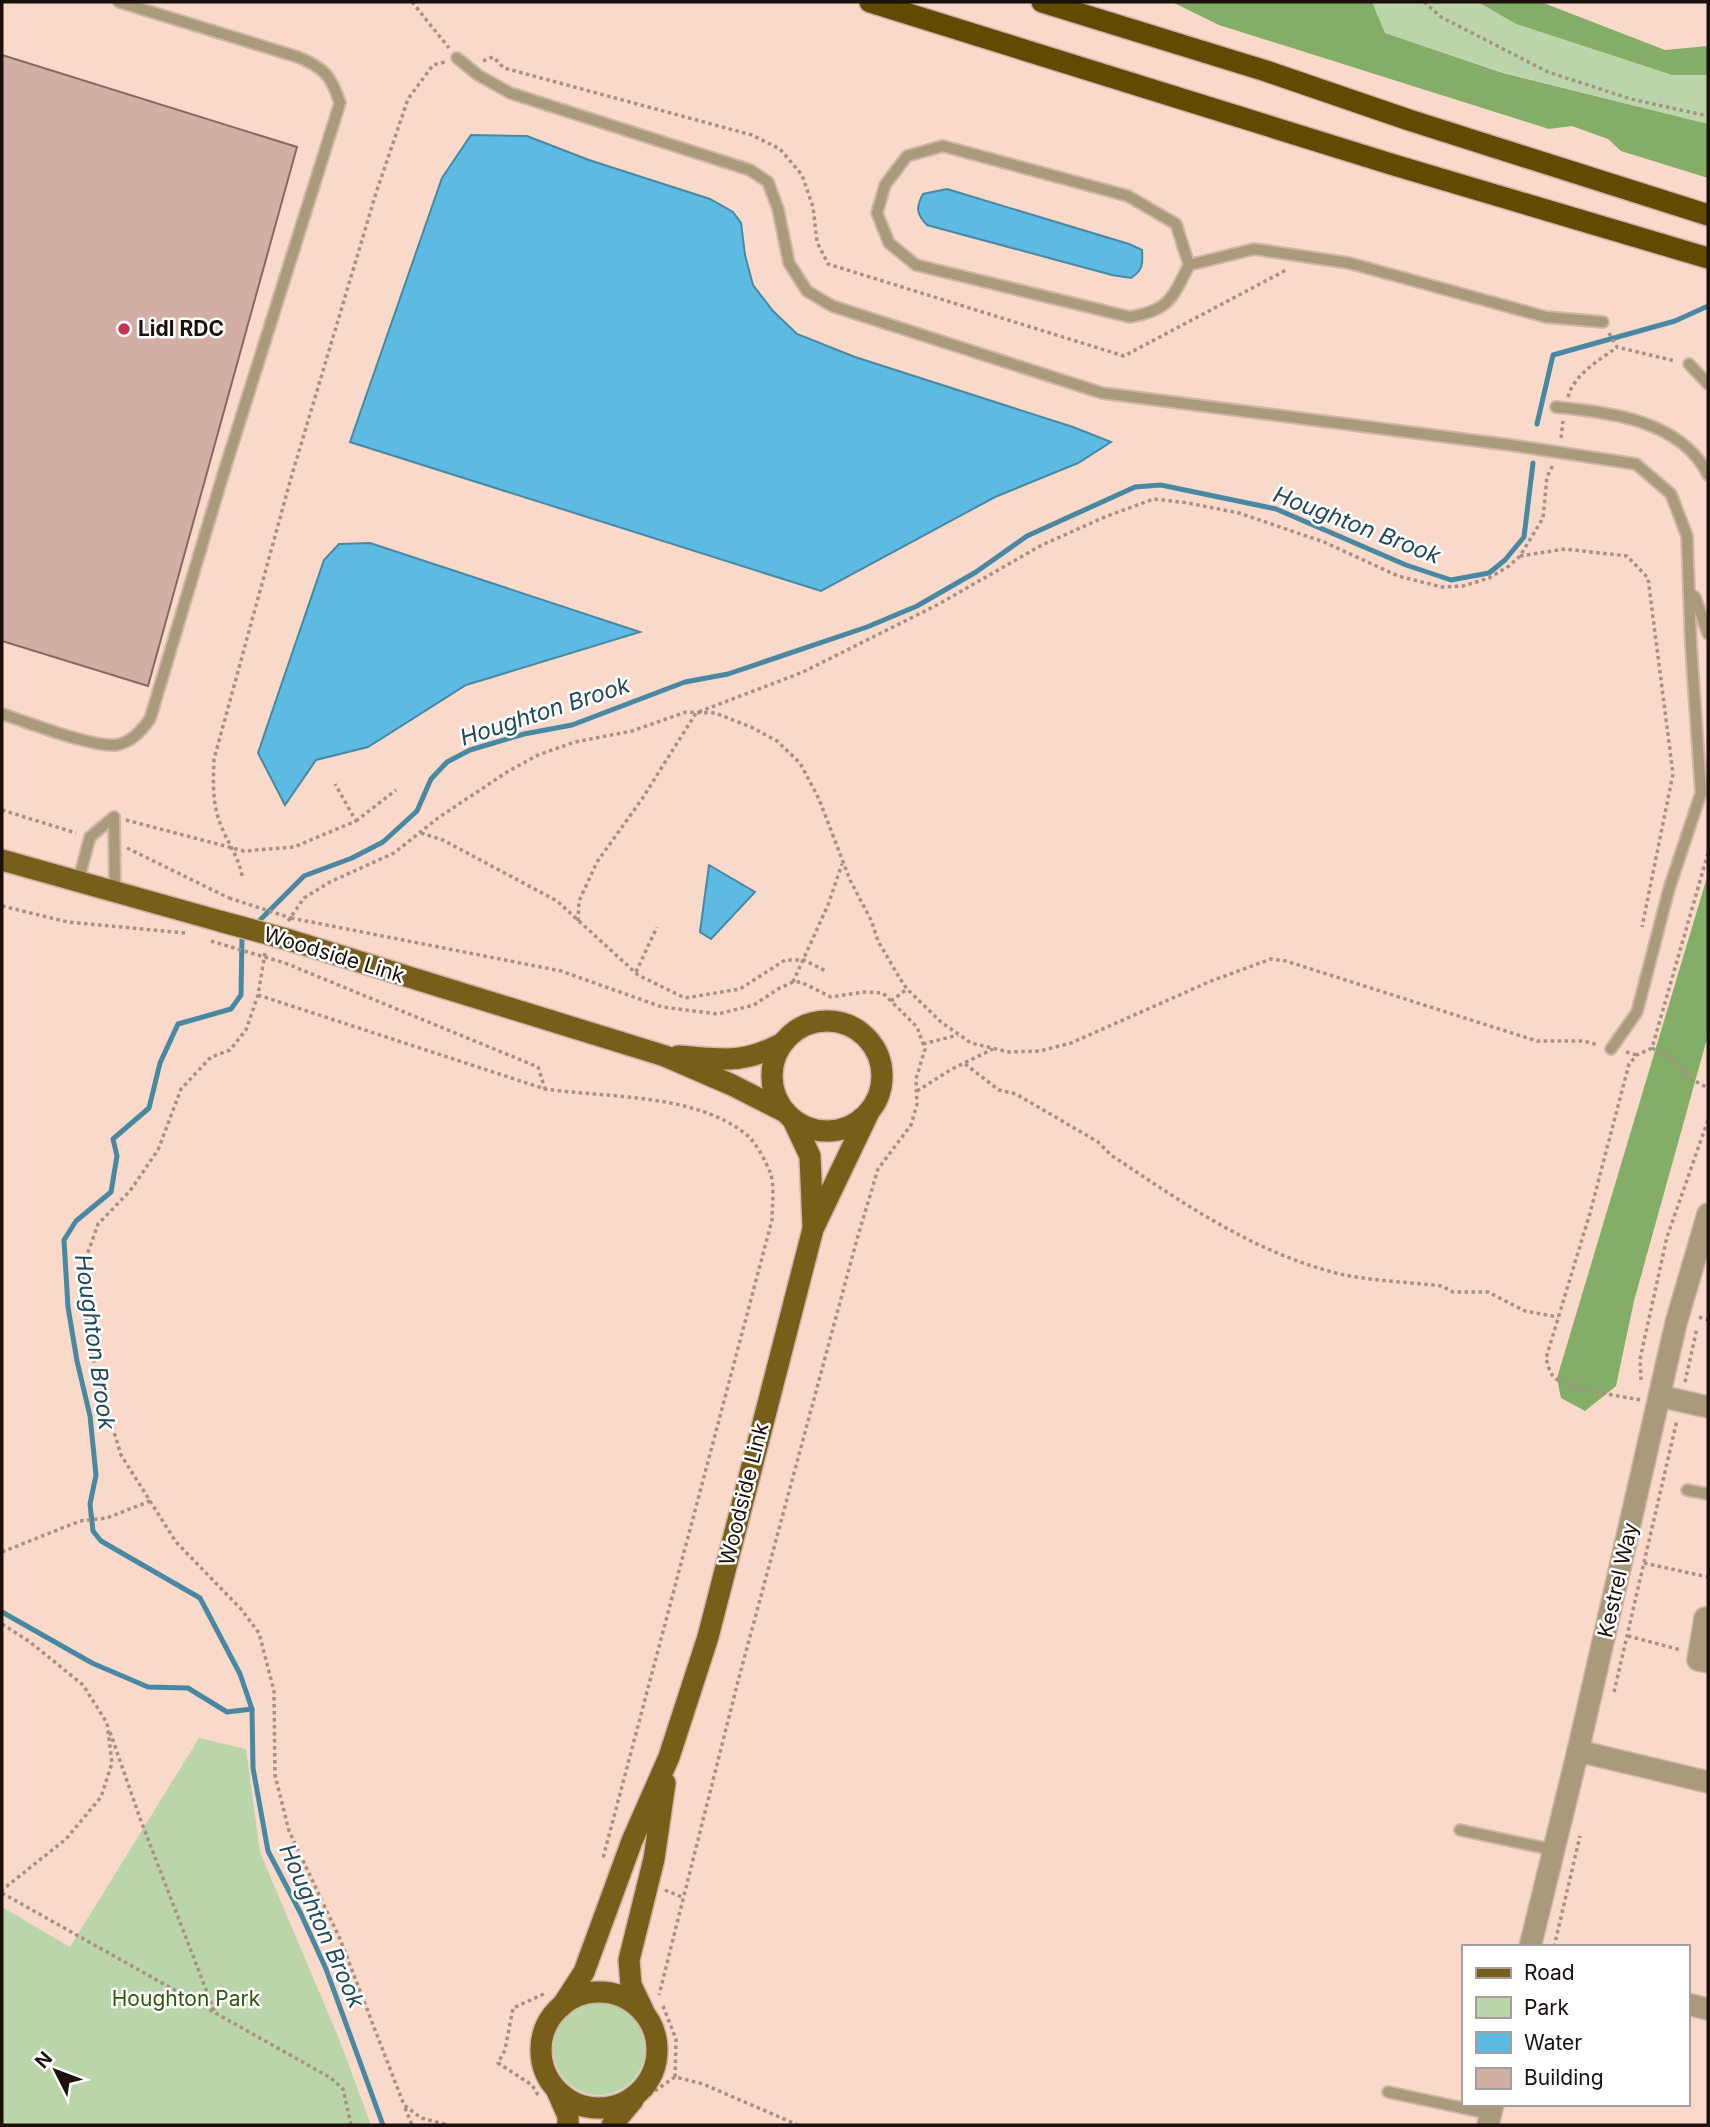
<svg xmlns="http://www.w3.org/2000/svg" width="1710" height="2127" viewBox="0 0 1710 2127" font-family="Inter,sans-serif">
<rect width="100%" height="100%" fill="#f9d9ca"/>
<g fill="#bad5aa">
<path d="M1372 2H1478L1516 24 1672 75H1708V124L1505 73 1385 33Z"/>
<path d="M199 1738 246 1749 260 1852 339 2039 371 2125H2V1907L70 1947Z"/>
<circle cx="599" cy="2049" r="46"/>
</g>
<g fill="#84ae68">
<path d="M1172 2H1372L1385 33 1503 73 1708 124V178L1621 151 1608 139 1572 126 1549 129 1219 25Z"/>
<path d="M1478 2H1541L1665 50 1708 46V75H1672L1516 24Z"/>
<path d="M1708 874V1035L1634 1301 1616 1386 1585 1411 1561 1398 1557 1378Z"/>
</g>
<g fill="#5dbbe3" stroke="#4988a2" stroke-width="2">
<path d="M471 135 527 136 589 160 710 199 733 212 741 223 745 255 753 285 773 311 797 334 855 357 1073 427 1111 442 1078 463 995 497 821 591 350 442 442 178Z"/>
<path d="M947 189 1129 244 1142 250C1143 264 1143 270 1131 278L1112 275 927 225C916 214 916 207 923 194Z"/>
<path d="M370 543 640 632 466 685 368 747 316 760 285 805 258 753 324 560 339 544Z"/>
<path d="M709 865 755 892 711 939 700 932Z"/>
</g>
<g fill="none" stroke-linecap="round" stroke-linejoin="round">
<g stroke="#4988a2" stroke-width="5">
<path d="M1537 424 1553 355 1675 321 1708 306"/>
<path d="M255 925 304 876 352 858 383 842 417 811 431 779 447 762 470 750 524 734 572 725 685 682 728 674 867 627 917 606 976 572 1027 536 1135 487 1161 485 1276 509 1406 565 1451 580 1489 573 1505 560 1524 537 1533 463"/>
<path d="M246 935 242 938 241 995 231 1009 178 1024 160 1063 149 1108 113 1139 117 1156 111 1192 76 1221 64 1240 68 1307 77 1361 90 1416 96 1475 90 1504 93 1531 101 1541 200 1598 240 1674 252 1709 253 1768 268 1851 301 1914 326 1969 383 2125"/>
<path d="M2 1612 92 1663 148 1687 188 1688 227 1712 252 1709"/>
</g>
</g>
<path fill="#d1afa5" stroke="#886960" stroke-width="2" d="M2 55 297 147 148 686 2 641Z"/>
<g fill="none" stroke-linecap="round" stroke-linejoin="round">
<g stroke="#d1b5a8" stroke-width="14">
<g id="lane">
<path d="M457 58 478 75 510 93 750 170 768 182 778 209 789 263 807 291 832 306 1102 393 1510 445 1636 464 1671 494 1687 536 1691 646 1701 793 1669 889 1637 1012 1611 1049"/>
<path d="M943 146 1128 196 1176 224 1189 265C1172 299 1169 310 1130 317L916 265 889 243 877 213 885 185 907 156Z"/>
<path d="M1189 265 1254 249 1349 263 1546 317 1603 322"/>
<path d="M1689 364 1708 384"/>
<path d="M1556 407C1610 412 1682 421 1708 475"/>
<path d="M1689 593 1695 597 1708 634"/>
<path d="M2 714C27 722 91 747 115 745 131 743 141 731 150 719L222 478 340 103C331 75 324 68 298 57L119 2"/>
<path d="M114 817 115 892"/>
<path d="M78 882 90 837 114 817"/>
<path d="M1687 1490 1708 1494"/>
<path d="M1460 1830 1554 1850"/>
<path d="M1388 2092 1491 2114"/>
</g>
</g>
<g stroke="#d1b5a8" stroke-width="24">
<g id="street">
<path d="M1660 1396 1708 1407"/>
<path d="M1705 1618 1698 1660 1708 1662"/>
<path d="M1578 1751 1708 1782"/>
<path d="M1530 1947 1578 1751 1676 1323 1708 1214"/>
<path d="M1687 2004 1708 2009"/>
<path d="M1488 2125 1493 2104"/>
</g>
</g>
<g stroke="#d1b5a8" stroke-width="24">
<g id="primary">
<path d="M2 860 223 922"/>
<path d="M286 939 665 1056 732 1085 785 1112"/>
<circle cx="827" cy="1076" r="55"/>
<path d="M678 1056C723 1059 741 1065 783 1043"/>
<path d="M793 1120 810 1156 813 1226"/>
<circle cx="599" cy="2050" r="58"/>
<path d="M562 2006 584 1972 632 1841 669 1757 708 1637 813 1229 869 1112"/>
<path d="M643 2010 631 1985 629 1960 654 1859 665 1783"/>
<path d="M557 2091 568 2116V2125"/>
<path d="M612 2125 633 2100"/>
</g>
</g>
<g stroke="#d1b5a8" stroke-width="24">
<g id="highway">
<path d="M870 2 1394 165 1708 258"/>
<path d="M1042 2 1266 71 1409 120 1708 215"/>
</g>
</g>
<g stroke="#a89085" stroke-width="3.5" stroke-dasharray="3.5 3.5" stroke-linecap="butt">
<path d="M412 2 449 48"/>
<path d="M1424 2 1441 17 1548 72 1631 99 1708 116"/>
<path d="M483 61 493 57 504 68 752 135 780 149 802 175 813 207 817 242 828 264 1124 356 1288 269"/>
<path d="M1609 333 1617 347 1675 361"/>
<path d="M1568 397C1574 374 1600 360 1617 347"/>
<path d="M1561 438 1563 421"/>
<path d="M1520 556 1565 549 1627 556 1648 578 1673 774 1642 927"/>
<path d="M2 810 76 833"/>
<path d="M126 820 244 851 294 847 356 821 335 784"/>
<path d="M356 821 396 790"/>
<path d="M421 833 443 840 557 901 638 975 685 998 740 989 785 960H804L826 971"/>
<path d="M127 848 229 898"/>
<path d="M242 876C239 858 230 847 223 830 212 808 213 783 214 759L291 478 376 193 408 99 433 65 445 62"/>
<path d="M2 906 68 922 185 933"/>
<path d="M291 918 561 971 662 1007 718 1014 754 1005 778 989 793 982H801L831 997 864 992 883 993 917 1027 925 1049 916 1079 917 1104 911 1125 878 1169 857 1239 737 1685 659 1995"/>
<path d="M288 921 304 898 330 882 394 853 438 818 507 772 538 755 575 742 632 731 686 712 715 713 751 727 777 741 800 763 819 799 850 880 871 920 878 941 899 977 907 989 941 1022 971 1043 1009 1052 1040 1051 1071 1043 1211 981 1271 959 1286 961 1537 1041H1584L1598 1045"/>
<path d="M578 921 579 901 597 862 642 799 696 713 803 672 937 605 1042 545 1107 516 1154 499 1188 503 1239 513 1324 542 1398 576 1442 587 1463 586 1489 578 1509 566 1520 556 1543 518 1547 477 1553 465"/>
<path d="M265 953 258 995 246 1030 230 1050 211 1057 181 1089 158 1150 130 1191 98 1224 84 1264 81 1294 97 1376 121 1455 176 1542 241 1609 259 1633 274 1691 275 1775 289 1831 340 1939 404 2105 421 2118 448 2125"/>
<path d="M285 963 538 1067 545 1089"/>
<path d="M636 972 657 927"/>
<path d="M793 982 828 905 842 864"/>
<path d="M258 995 545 1089C607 1098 698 1093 748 1136 756 1143 766 1162 770 1172 775 1185 772 1206 772 1220L603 1858"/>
<path d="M891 1001 907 989"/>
<path d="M923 1044 958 1035"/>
<path d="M1652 1048 1671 1058 1693 1080 1708 1088"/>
<path d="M1626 1052 1637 1055"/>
<path d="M965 1064 999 1090 1016 1094 1098 1142 1111 1155C1183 1203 1254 1253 1340 1274 1372 1281 1408 1282 1442 1286L1453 1292H1488L1525 1311 1558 1317"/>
<path d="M917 1091 952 1069 993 1049"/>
<path d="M1699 1317 1708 1320"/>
<path d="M1641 1380 1640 1359 1667 1237 1708 1120"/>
<path d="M1685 1382 1697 1328"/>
<path d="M1640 1400C1622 1396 1567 1389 1555 1378 1549 1373 1548 1365 1546 1358L1590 1213 1629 1064 1637 1055 1652 1048 1708 853"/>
<path d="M2 1552 80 1521 107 1518 150 1501"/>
<path d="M1644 1563 1708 1577"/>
<path d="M2 1624 30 1642 83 1685 107 1723 112 1763 101 1797 66 1839 2 1890"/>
<path d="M1628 1636 1681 1650"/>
<path d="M1614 1692 1677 1420"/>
<path d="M110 1732 141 1821 215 2013"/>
<path d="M665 1890 682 1897"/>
<path d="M2 1893 331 2078 343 2089 351 2125"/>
<path d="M1554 1947 1580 1836"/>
<path d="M663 2006 676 2039 675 2077"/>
<path d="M538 2095 532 2085 498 2063 505 2050 513 2008 546 1993"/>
<path d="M649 2095 675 2077 703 2084 798 2125"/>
<path d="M405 2108 412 2125"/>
</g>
<use href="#lane" stroke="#a89a7a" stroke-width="10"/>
<use href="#street" stroke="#a89a7a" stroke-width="21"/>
<use href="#primary" stroke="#775f19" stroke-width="21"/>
<use href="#highway" stroke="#614b03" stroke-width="21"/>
<g stroke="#d1b5a8" stroke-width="24" stroke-linecap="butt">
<path id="primary-bridge" d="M223 922 286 939"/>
</g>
<g stroke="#a89085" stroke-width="3.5" stroke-dasharray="3.5 3.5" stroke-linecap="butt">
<path d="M229 898 291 918"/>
<path d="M211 941 285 963"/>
</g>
<use href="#primary-bridge" stroke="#775f19" stroke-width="21"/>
</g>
<circle fill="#c43451" stroke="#fff" stroke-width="2.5" cx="124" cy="329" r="7"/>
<g text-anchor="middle" stroke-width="5" stroke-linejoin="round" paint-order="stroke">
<g font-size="21" font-weight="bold" fill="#1b100b" stroke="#fff" text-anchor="start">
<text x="138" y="336">Lidl RDC</text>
</g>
<g font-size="21" fill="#1b100b" stroke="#fff">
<text transform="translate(334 955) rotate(17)" y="7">Woodside Link</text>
<text transform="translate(744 1494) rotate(-76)" y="7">Woodside Link</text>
<text transform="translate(1618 1580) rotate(-77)" y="7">Kestrel Way</text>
</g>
<g font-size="21" fill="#31570d" stroke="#fff">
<text x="186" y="2006">Houghton Park</text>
</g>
<g font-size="23" font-style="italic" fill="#20495a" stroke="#fff">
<text transform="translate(1357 525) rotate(21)" y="8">Houghton Brook</text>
<text transform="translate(545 711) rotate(-18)" y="8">Houghton Brook</text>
<text transform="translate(95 1342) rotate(82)" y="8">Houghton Brook</text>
<text transform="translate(322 1926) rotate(66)" y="8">Houghton Brook</text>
</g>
</g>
<rect width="1710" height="2127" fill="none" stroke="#1b100b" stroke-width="7"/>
<rect x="1462" y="1945" width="228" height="161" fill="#ffffff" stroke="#a49f9d" stroke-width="2"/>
<rect x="1476" y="1968" width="35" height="10" fill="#775f19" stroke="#a49f9d" stroke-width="2"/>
<text x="1524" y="1980" font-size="21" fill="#1b100b">Road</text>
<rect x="1476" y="1997" width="35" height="21" fill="#bad5aa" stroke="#a49f9d" stroke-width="2"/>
<text x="1524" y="2015" font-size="21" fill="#1b100b">Park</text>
<rect x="1476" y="2032" width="35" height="21" fill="#5dbbe3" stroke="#a49f9d" stroke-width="2"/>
<text x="1524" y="2050" font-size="21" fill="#1b100b">Water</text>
<rect x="1476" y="2068" width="35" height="21" fill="#d1afa5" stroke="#a49f9d" stroke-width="2"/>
<text x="1524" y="2085" font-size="21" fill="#1b100b">Building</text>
<g transform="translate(56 2071) rotate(312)" stroke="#ffffff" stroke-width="5" paint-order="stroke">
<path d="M0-5L12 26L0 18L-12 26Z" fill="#1b100b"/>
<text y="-10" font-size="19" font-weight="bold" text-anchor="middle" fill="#1b100b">N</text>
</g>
</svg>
